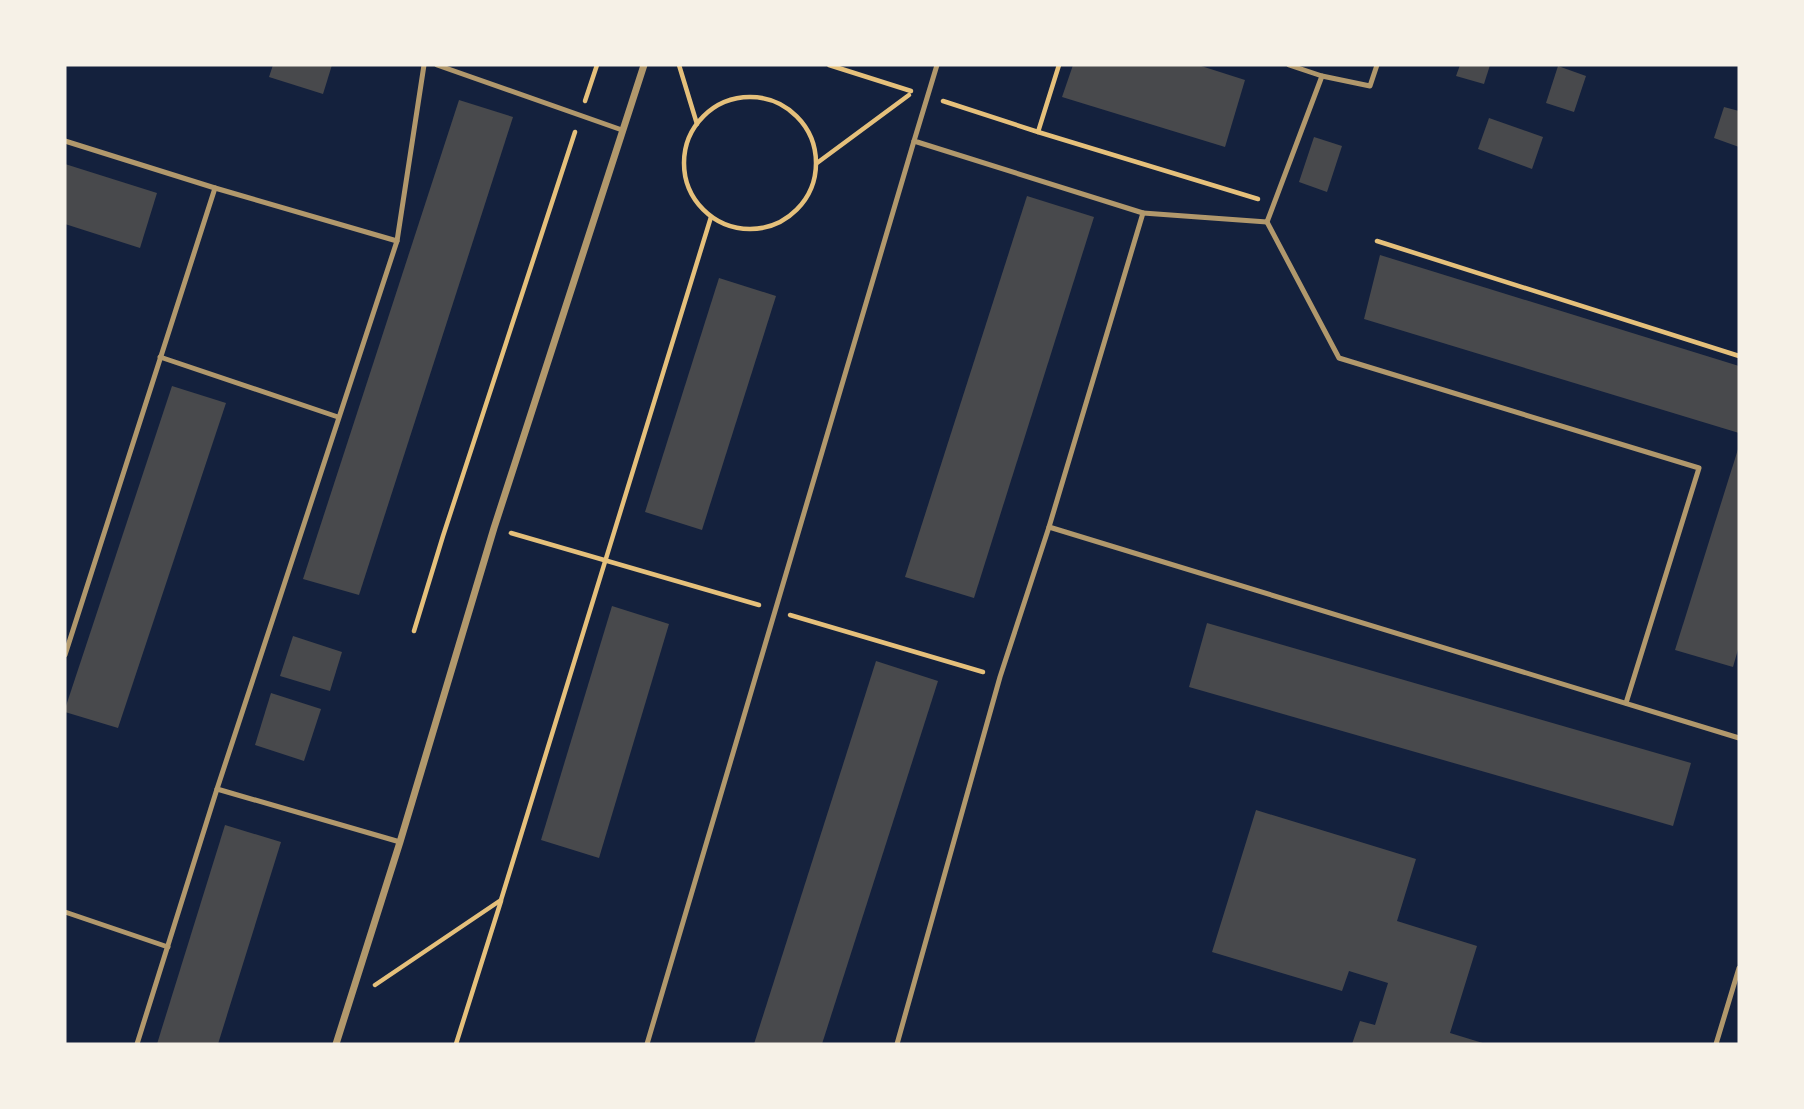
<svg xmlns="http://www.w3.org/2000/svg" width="1804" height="1109" viewBox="0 0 1804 1109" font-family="'Nunito Sans',sans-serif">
<rect width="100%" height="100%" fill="#14213d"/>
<g fill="#48494c">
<path d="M273 65H332L323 94 269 77Z"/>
<path d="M1073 65H1198L1245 80 1225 147 1062 97Z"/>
<path d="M1460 65H1490L1484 84 1456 76Z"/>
<path d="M1558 66 1586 76 1574 112 1546 103Z"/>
<path d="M459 100 513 117 359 595 303 579Z"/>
<path d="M1724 107 1739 111V147L1714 138Z"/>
<path d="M1489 118 1543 137 1532 169 1478 149Z"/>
<path d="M1314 137 1342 146 1327 192 1299 182Z"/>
<path d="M65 164 157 193 140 248 65 224Z"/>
<path d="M1027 196 1094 217 974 598 905 577Z"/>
<path d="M1380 255 1739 366V433L1364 319Z"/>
<path d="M719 278 776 296 702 530 645 512Z"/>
<path d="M172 386 226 403 118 728 65 712V709Z"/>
<path d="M1739 446V646L1733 667 1675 650Z"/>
<path d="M612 606 669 624 599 858 541 840Z"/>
<path d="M1207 623 1691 763 1673 826 1189 687Z"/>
<path d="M293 636 342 652 330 691 280 676Z"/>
<path d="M876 661 938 681 822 1044H754Z"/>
<path d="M271 693 321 709 304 761 255 745Z"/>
<path d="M1256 810 1416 859 1397 921 1477 946 1450 1033 1486 1044H1352L1360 1021 1375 1025 1388 983 1349 971 1342 991 1212 952Z"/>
<path d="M225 825 281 842 218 1044H157Z"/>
</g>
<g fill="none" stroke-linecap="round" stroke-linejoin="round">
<g stroke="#e5c07b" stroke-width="4.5">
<path d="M679 65 697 124"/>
<path d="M829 65 911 91"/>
<path d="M1059 65 1038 132 1258 199"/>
<circle cx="750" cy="163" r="66"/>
<path d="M585 101 597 65"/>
<path d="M943 101 1038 132"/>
<path d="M817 163 909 95"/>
<path d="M1377 241 1739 356"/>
<path d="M511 533 759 605"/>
<path d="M790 615 983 672"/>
<path d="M414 631 443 536 575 132"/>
<path d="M375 985 501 900 711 217"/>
<path d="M456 1044 501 901"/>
</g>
<g stroke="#b1986c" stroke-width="5">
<path d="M437 65 622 130"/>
<path d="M1322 76 1370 86 1377 65"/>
<path d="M65 141 215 188 397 241"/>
<path d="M1143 213 1267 222 1322 76 1289 65"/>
<path d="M1267 222 1339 358 1699 468 1626 703"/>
<path d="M160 357 338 417"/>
<path d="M1049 527 1739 738"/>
<path d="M65 655 215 188"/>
<path d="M217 789 400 842"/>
<path d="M65 912 168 947"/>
<path d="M137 1044 217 789 397 241 424 65"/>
<path d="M647 1044 914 141"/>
<path d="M897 1044 1000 677 1049 527 1143 213 914 141 937 65"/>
<path d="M1716 1044 1739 968"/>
</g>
<path stroke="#b1986c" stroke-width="7" d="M336 1044 400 842 494 528 644 65"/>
</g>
<rect width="1804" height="1109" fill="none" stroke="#f6f1e7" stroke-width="133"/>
</svg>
